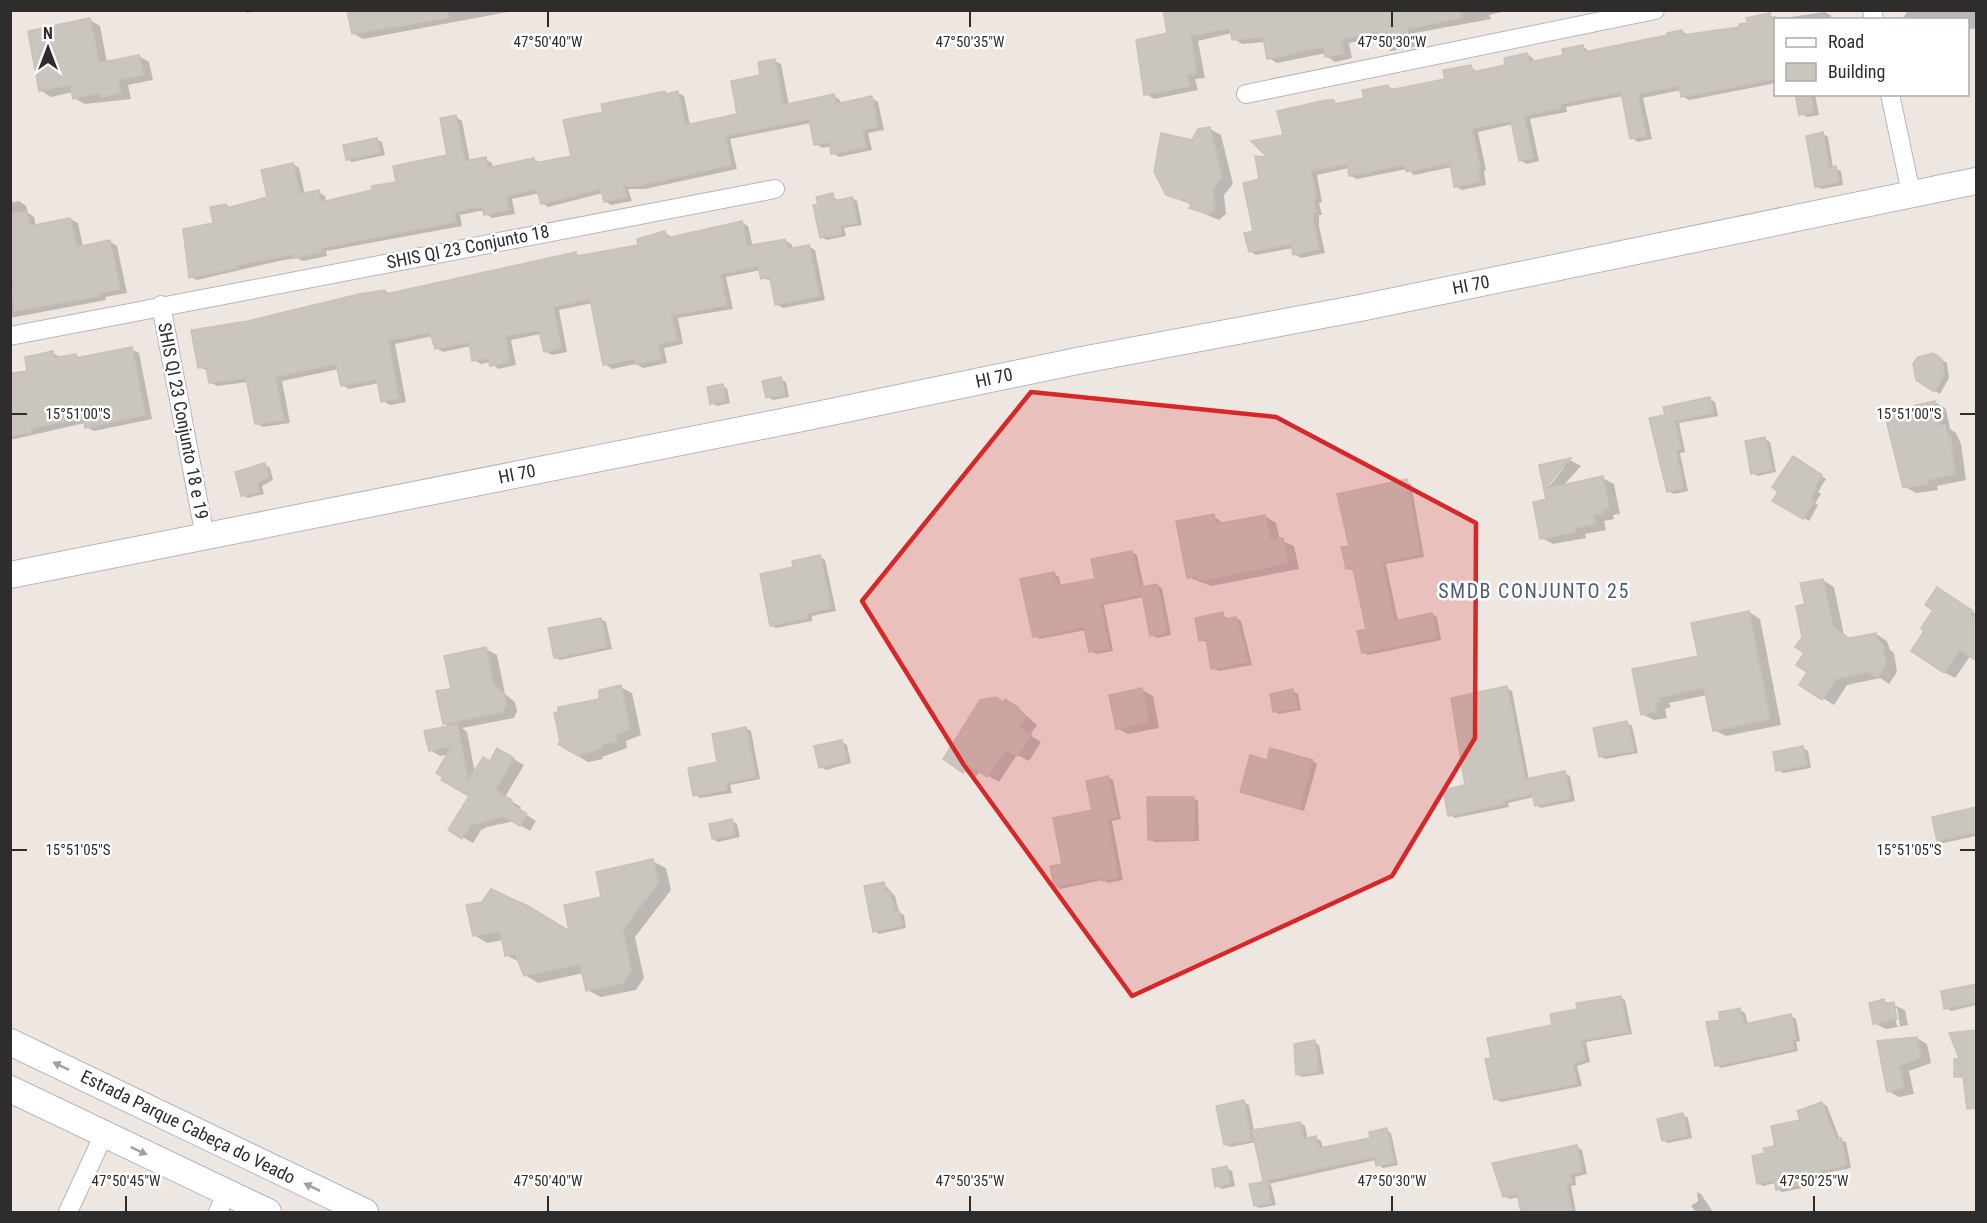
<svg xmlns="http://www.w3.org/2000/svg" width="1987" height="1223" viewBox="0 0 1987 1223" font-family="'Roboto Condensed',sans-serif">
<rect width="100%" height="100%" fill="#eee7e1"/>
<g fill="#0003" fill-rule="evenodd">
<path d="M243 10H260L247 13Z"/>
<path d="M348 10H507L508 12 363 39 353 33Z"/>
<path d="M1164 10H1509L1489 15 1491 19 1415 33 1418 46 1391 51 1383 46 1381 37 1349 43 1352 58 1335 62 1326 56V53L1277 63 1269 58 1265 42 1242 44 1234 39 1232 33 1198 41 1205 78 1195 79 1198 90 1154 99 1146 94 1169 34Z"/>
<path d="M1908 10H1976V28L1968 30V20H1902Z"/>
<path d="M1824 12 1831 15V20H1776V83L1689 100 1682 96 1681 90 1643 98 1652 139 1638 142 1632 138 1623 96 1566 107 1567 112 1530 119 1539 161 1527 164 1520 160 1513 124 1478 132 1486 170 1484 171 1486 185 1462 190 1455 186 1452 167 1414 175 1407 169 1357 179 1351 176 1349 168 1317 175 1322 202 1319 203 1322 215H1319V226L1325 253 1301 258 1294 254 1293 248 1256 255 1250 251 1261 180 1271 159 1284 136 1333 102 1339 105 1366 99 1388 86 1395 90 1447 81 1471 67 1478 72 1507 66 1527 54 1533 58 1534 63 1565 57 1583 46 1590 52 1669 36 1682 31 1688 35 1741 28 1770 15 1777 19Z"/>
<path d="M90 20 100 26 107 62 139 56 149 62 153 80 128 85 131 99 85 104 74 98 73 92 51 97 40 90Z"/>
<path d="M774 61 781 64 789 105 834 96 840 100 841 105 872 98 878 102 884 130 868 133 872 150 839 157 833 153 831 146 822 148 816 144 811 123 730 139 737 169 645 189H628L632 201 611 205 605 201 603 193 548 207 542 203 540 193 512 199 515 214 492 218 486 214 485 210 460 215 462 226 326 251 327 256 303 261 297 258 279 261 197 280 191 277 226 205 231 208 269 198 293 164 299 168 305 195 318 192 325 196 326 202 374 191 398 183 449 156 456 117 462 121 470 162 485 159 492 163 493 168 534 160 541 163 572 157 604 113 678 93 684 96 690 125 739 115Z"/>
<path d="M1797 94H1815L1819 115 1807 117 1801 114Z"/>
<path d="M1210 129 1221 135 1233 184 1224 195 1226 214 1219 220 1202 213 1192 205 1167 194 1192 142Z"/>
<path d="M1823 134 1828 137 1833 168 1841 171 1843 185 1821 189 1816 186Z"/>
<path d="M376 139 382 142 385 155 352 162 347 159Z"/>
<path d="M832 195 838 201 852 198 857 201 862 225 844 228 846 236 827 240 821 237Z"/>
<path d="M19 201 26 206 28 213 34 217 36 226 70 219 78 223 83 247 110 242 117 246 127 293 105 297 106 300 10 318V203Z"/>
<path d="M741 222 748 226 753 247 785 240 792 245 793 249 808 246 815 250 825 300 783 308 776 304 772 281 762 278 761 270 726 277 733 309 678 318 683 344 664 348 667 363 643 368 636 364 612 369 605 364 593 303 559 310 567 352 552 355 545 351 541 334 511 340 516 365 498 369 491 362 481 364 474 360 471 346 443 352 436 348 433 336 395 344 406 402 390 405 383 401 379 383 349 389 342 385 339 369 282 381 290 423 263 427 256 423 248 382 217 386 210 382 208 371 200 367 248 323 385 291 390 294 576 254 581 257 640 246 665 233 673 238Z"/>
<path d="M131 349 139 353 152 419 94 431 86 427 85 423 10 440V373L29 370 53 353 60 357 75 355 81 358Z"/>
<path d="M1933 355 1947 363 1949 378 1940 394 1917 380Z"/>
<path d="M780 379 786 382 789 397 773 400 768 397Z"/>
<path d="M722 386 727 388 730 403 717 406 712 403Z"/>
<path d="M1710 399 1715 402 1718 416 1679 423 1685 452 1680 453 1688 491 1674 494 1668 491 1666 416Z"/>
<path d="M1935 402 1946 409 1950 429 1956 433 1961 444 1966 480 1937 486 1938 490 1916 493 1905 487 1901 480 1886 413Z"/>
<path d="M1765 439 1770 442 1776 472 1758 476 1753 473Z"/>
<path d="M1793 458 1826 479 1818 492 1821 494 1815 503 1818 505 1809 521 1774 500Z"/>
<path d="M1570 460 1581 466 1563 486 1602 478 1614 484 1620 514 1613 515 1614 519 1604 521 1606 530 1585 534 1586 538 1553 544 1542 538 1548 500 1541 466ZM1560 468H1564L1549 486 1547 484Z"/>
<path d="M265 465 270 468 273 480 262 486 264 494 248 498 242 495Z"/>
<path d="M1406 481 1411 484 1424 557 1386 564 1398 621 1432 614 1437 617 1441 640 1368 655 1363 652 1367 630 1355 571 1347 569 1350 547Z"/>
<path d="M1213 516 1225 524 1265 516 1276 523 1280 540 1294 546 1299 569 1211 586 1188 577Z"/>
<path d="M1132 552 1137 555 1144 588 1157 585 1162 588 1171 635 1157 638 1151 635 1144 597 1104 605 1113 651 1096 654 1091 651 1086 630 1040 639 1035 636 1054 574 1059 577 1061 587 1097 580Z"/>
<path d="M820 557 825 560 836 611 812 616V621L776 628 771 625Z"/>
<path d="M1823 580 1834 587 1844 635 1850 639 1876 634 1887 641 1890 650 1894 653 1897 672 1889 684 1880 678 1847 685 1834 705 1801 684 1809 672 1803 637 1806 606Z"/>
<path d="M1948 595 1976 614V659L1971 655 1955 678 1944 672Z"/>
<path d="M1749 612 1760 619 1781 725 1726 736 1714 730 1707 695 1669 703 1671 707 1665 709 1667 718 1654 720 1642 714 1634 670 1700 657Z"/>
<path d="M1222 613 1228 620 1236 618 1241 621 1252 665 1218 671 1213 668 1208 642 1200 640Z"/>
<path d="M601 619 606 622 612 649 560 660 555 657Z"/>
<path d="M486 649 497 655 505 694 515 702 517 711 514 718 462 728 467 732 475 773 490 763 498 750 524 765 505 797 521 807 519 810 536 821 530 831 514 821 487 827 481 830 473 843 450 830 471 795 449 754 440 756 430 750 450 727 444 723 452 690Z"/>
<path d="M620 687 632 693 641 735 626 741 627 748 602 757 603 759 588 762 576 755 600 700Z"/>
<path d="M1507 688 1512 691 1529 780 1564 773 1570 776 1575 801 1541 808 1536 805 1534 797 1508 803 1509 807 1455 818 1450 815 1467 786Z"/>
<path d="M1142 690 1153 696 1159 728 1128 734 1117 728Z"/>
<path d="M1293 691 1298 694 1301 710 1279 714 1274 711Z"/>
<path d="M1004 703 1017 707 1037 725 1030 735 1041 742 1029 761 1017 755 999 782 980 771 975 778 945 759Z"/>
<path d="M1627 723 1632 726 1638 753 1605 759 1600 756Z"/>
<path d="M746 728 751 731 760 779 730 785 732 793 700 798 695 795Z"/>
<path d="M842 742 847 745 851 763 826 770 821 767Z"/>
<path d="M1803 748 1808 751 1811 768 1783 773 1778 770Z"/>
<path d="M1312 761 1317 764 1304 811 1242 791Z"/>
<path d="M1108 777 1113 780 1121 819 1112 821 1123 880 1108 883 1103 880 1060 889 1055 886 1063 865 1094 811Z"/>
<path d="M1193 798 1198 801 1199 841 1155 842 1149 839Z"/>
<path d="M1976 809V836L1943 843 1938 840Z"/>
<path d="M732 821 737 824 740 837 718 842 713 839Z"/>
<path d="M652 861 666 868 671 890 635 937 644 978 636 990 601 997 587 990 584 973 538 983 525 975 519 962 506 955 503 940 487 943 474 935 468 907 571 934 603 898Z"/>
<path d="M883 883 895 896 899 912 904 915 906 928 879 934 874 931Z"/>
<path d="M1976 985V1005L1951 1011 1946 1008Z"/>
<path d="M1620 997 1625 1000 1632 1034 1586 1042 1590 1062 1577 1066 1582 1086 1501 1102 1495 1099 1554 1027 1578 1010Z"/>
<path d="M1884 1001 1905 1010 1908 1025 1886 1029 1874 1023ZM1894 1008H1897L1900 1026H1897Z"/>
<path d="M1740 1010 1745 1013 1748 1024 1791 1016 1796 1019 1800 1041 1796 1042 1798 1051 1721 1068 1716 1065 1722 1021Z"/>
<path d="M1917 1038 1927 1044 1931 1063 1909 1071 1914 1094 1899 1097 1888 1091 1878 1043Z"/>
<path d="M1314 1042 1319 1045 1324 1074 1302 1077 1297 1074 1294 1056Z"/>
<path d="M1244 1102 1249 1105 1254 1131 1300 1123 1305 1126 1308 1140 1316 1138 1321 1141 1323 1149 1372 1139 1386 1130 1391 1133 1398 1165 1383 1168 1378 1165 1376 1160 1269 1184 1271 1185 1276 1205 1260 1208 1255 1206 1265 1183 1256 1142 1230 1147 1225 1144Z"/>
<path d="M1822 1103 1827 1106 1840 1140 1846 1142 1851 1168 1812 1176 1813 1186 1782 1192 1777 1189 1776 1183 1763 1186 1758 1183 1766 1155Z"/>
<path d="M1683 1115 1688 1118 1692 1138 1668 1143 1663 1140Z"/>
<path d="M1577 1147 1582 1150 1587 1174 1575 1177 1576 1185 1571 1186 1576 1212H1523L1519 1197 1509 1199 1504 1196Z"/>
<path d="M1226 1168 1232 1171 1235 1186 1222 1189 1217 1186Z"/>
<path d="M1697 1192 1701 1194 1713 1212H1696L1691 1206 1698 1201Z"/>
</g>
<g fill="#cac5bf" stroke="#cac2ba" stroke-width="1.5">
<path d="M347 10H447L448 18 352 34Z"/>
<path d="M1163 10H1460L1461 18 1407 29 1410 41 1381 47 1378 31 1341 39 1344 54 1325 57 1323 47 1267 59 1263 37 1232 40 1230 28 1190 36 1197 73 1187 75 1190 86 1144 95 1136 40 1167 33Z"/>
<path d="M1770 13 1771 18 1776 17V79L1681 97 1679 86 1638 94 1646 136 1630 139 1621 92 1560 104 1561 108 1524 116 1533 158 1519 161 1511 121 1472 128 1480 167 1478 168 1480 182 1454 187 1450 163 1406 172 1404 165 1349 176 1347 164 1311 171 1316 199 1313 200 1316 211 1313 212V221L1319 249 1293 255 1291 244 1249 252 1244 233 1253 231 1243 183 1259 179 1255 156 1267 157 1251 141 1283 135 1277 111 1326 100H1334L1335 104 1364 98 1362 90 1388 85 1390 90 1445 79 1443 70 1471 65 1473 72 1505 65 1504 58 1527 53 1529 62 1563 55 1562 49 1583 45 1584 52 1668 35 1667 33 1682 30 1683 35 1739 27V24L1748 23 1746 18Z"/>
<path d="M90 18 99 63 139 55 143 75 118 80 121 93 101 97 100 93 73 99 70 85 39 91 28 31Z"/>
<path d="M775 59 783 105 834 94 836 104 872 96 878 127 862 130 866 147 831 154 829 142 814 145 809 119 725 136 731 165 638 186H623L627 197 604 202 601 189 541 204 537 189 506 196 509 210 484 215 482 206 454 212 456 222 321 248V252L295 258 294 254 238 265V268L189 278 183 229 213 223 210 207 226 204 227 208 267 197 261 170 293 163 300 194 319 190 321 202 372 190V186L396 182 393 166 447 155 440 118 456 115 465 161 486 157 487 168 534 158 535 163 571 156 563 120 603 112 601 104 665 91 666 94 678 91 685 125 737 114 731 81 760 75 758 62Z"/>
<path d="M1795 94H1810L1814 112 1799 115Z"/>
<path d="M1210 127 1222 177 1213 188 1215 208 1207 214 1189 208 1191 203 1166 195 1154 172 1161 133 1192 140 1198 129Z"/>
<path d="M1823 132 1829 168 1836 166 1839 182 1815 187 1806 136Z"/>
<path d="M377 138 380 153 346 160 343 145Z"/>
<path d="M833 193 834 201 852 197 857 223 840 226 841 234 820 238 813 205 818 204 816 197Z"/>
<path d="M27 211 30 226 70 218 77 247 110 240 120 289 99 293V296L15 311 11 287 14 286 10 267V214Z"/>
<path d="M742 221 747 246 785 239 788 249 809 245 819 296 775 305 770 277 761 279 758 266 720 274 727 305 671 315 677 340 658 344 661 359 635 364 634 359 603 365 590 299 553 307 561 348 544 352 539 330 505 336 510 362 490 366 488 358 472 361 469 342 435 349 430 332 388 340 399 398 381 402 377 379 341 386 336 364 275 377 284 420 261 424H255L246 378 209 383 206 367 198 368 191 330 248 321 359 294 385 290 386 294 576 252 577 256 638 245 637 239 665 231 667 238Z"/>
<path d="M132 347 145 415 85 428 83 418 31 428 32 432 10 436V375L27 372 25 357 53 351 54 358 76 354V358Z"/>
<path d="M1933 353 1942 359 1944 375 1934 392 1916 380 1913 364 1918 357Z"/>
<path d="M781 377 785 395 766 398 762 381Z"/>
<path d="M723 384 726 401 710 404 707 387Z"/>
<path d="M1710 397 1713 413 1675 421 1681 449 1676 450 1683 488 1667 492 1649 418 1665 415 1663 407Z"/>
<path d="M1935 401 1940 426 1945 425 1948 436 1950 435 1955 474 1927 480 1928 484 1903 488 1884 412Z"/>
<path d="M1765 437 1772 470 1751 474 1745 441Z"/>
<path d="M1793 456 1822 475 1814 488 1817 489 1810 499 1814 501 1803 519 1772 501 1778 492 1772 487Z"/>
<path d="M1571 458 1544 489 1603 476 1609 508 1602 509 1603 513 1594 515 1595 524 1575 528V532L1540 539 1533 502 1546 499 1539 465Z"/>
<path d="M265 463 269 477 257 483 259 492 241 496 235 472Z"/>
<path d="M1407 479 1420 554 1382 562 1394 621 1432 613 1437 637 1362 653 1357 631 1366 629 1353 568 1346 569 1341 547 1349 546 1337 494Z"/>
<path d="M1214 514 1216 524 1265 515 1270 540 1283 538 1288 563 1198 581 1197 576 1187 578 1176 521Z"/>
<path d="M1132 551 1140 587 1157 584 1167 633 1150 636 1142 594 1100 603 1109 649 1089 652 1084 627 1033 637 1020 579 1054 572 1057 586 1095 579 1091 559Z"/>
<path d="M820 555 831 608 807 613 808 618 770 626 760 574 793 567 792 561Z"/>
<path d="M1823 579 1833 627 1849 638 1876 633 1879 642 1883 645 1886 665 1877 678 1868 672 1836 679 1822 700 1799 685 1807 672 1796 665 1804 653 1795 647 1802 637 1796 606 1805 604 1800 583Z"/>
<path d="M1937 587 1973 611 1970 615 1977 620V661L1960 650 1944 673 1911 651 1924 631 1921 628 1933 610 1925 605Z"/>
<path d="M1749 611 1770 719 1713 731 1704 688 1659 697 1660 701 1655 703 1657 712 1641 715 1632 669 1698 656 1691 623Z"/>
<path d="M1223 612 1224 619 1236 617 1248 662 1211 669 1206 639 1199 641 1195 618Z"/>
<path d="M601 618 607 647 554 658 548 628Z"/>
<path d="M486 647 494 686 504 694 506 704 502 712 443 724 436 691 451 689 444 656Z"/>
<path d="M621 685 630 729 615 735 617 742 601 745 602 748 578 756 558 744 560 741 554 713 558 712V707L599 699V690Z"/>
<path d="M1507 686 1525 779 1565 771 1570 798 1535 806 1532 794 1503 801 1504 804 1448 816 1443 790 1465 785 1451 698Z"/>
<path d="M1142 688 1149 722 1116 729 1109 695Z"/>
<path d="M1293 689 1297 708 1273 712 1270 694Z"/>
<path d="M996 697 1003 702 1005 699 1019 708 1018 711 1026 717 1019 727 1031 735 1017 756 1006 749 987 777 968 764 963 773 943 759 980 700Z"/>
<path d="M1627 721 1634 751 1599 757 1593 728Z"/>
<path d="M457 724 468 781 483 757 490 761 497 748 514 758 495 790 512 800 510 803 527 814 520 826 503 816 471 825 462 839 448 830 469 796 441 780 443 777 436 773 452 746 429 751 424 731Z"/>
<path d="M746 727 756 777 726 783 727 790 693 796 688 768 717 762 712 734Z"/>
<path d="M842 740 847 761 819 768 814 746Z"/>
<path d="M1803 746 1807 765 1776 771 1773 752Z"/>
<path d="M1270 748 1313 760 1299 809 1240 792 1250 755 1267 760Z"/>
<path d="M1108 776 1117 817 1107 819 1118 877 1102 881 1101 877 1054 887 1050 866 1062 864 1053 818 1092 810 1086 781Z"/>
<path d="M1147 797H1194V839L1148 840Z"/>
<path d="M1977 807V832L1937 841 1932 817Z"/>
<path d="M732 819 735 835 712 839 709 824Z"/>
<path d="M653 859 658 882 623 929 631 970 623 983 586 991 580 964 524 976 515 954 505 956 500 931 473 936 466 905 482 902 491 889 530 907 569 931 564 905 601 897 596 872Z"/>
<path d="M884 882 886 892 890 891 895 912 899 911 902 925 873 932 864 886Z"/>
<path d="M1977 984V1002L1944 1009 1941 991Z"/>
<path d="M1621 996 1628 1032 1581 1040 1585 1059 1573 1064 1577 1084 1494 1100 1485 1059 1491 1058 1487 1038 1552 1025 1550 1014 1577 1009 1576 1003Z"/>
<path d="M1884 999 1885 1004 1894 1002 1897 1019 1873 1024 1869 1003Z"/>
<path d="M1740 1008 1744 1024 1791 1014 1796 1039H1792L1794 1049 1715 1066 1706 1022 1720 1020 1719 1012Z"/>
<path d="M1977 1030V1108L1967 1109 1963 1077H1954V1059L1959 1058 1949 1033Z"/>
<path d="M1917 1037 1921 1057 1899 1066 1904 1088 1887 1092 1877 1041Z"/>
<path d="M1315 1040 1319 1072 1296 1075 1294 1044Z"/>
<path d="M1244 1100 1251 1140 1224 1145 1216 1106Z"/>
<path d="M1822 1102 1836 1139 1841 1138 1847 1165 1807 1174 1809 1183 1776 1190 1774 1180 1757 1184 1752 1156 1765 1153 1763 1148 1775 1146 1771 1126 1800 1120 1797 1111Z"/>
<path d="M1683 1113 1688 1136 1662 1141 1657 1119Z"/>
<path d="M1300 1122 1304 1139 1316 1136 1319 1148 1370 1138 1369 1132 1387 1128 1394 1163 1376 1166 1374 1157 1263 1181 1252 1130Z"/>
<path d="M1577 1145 1582 1172 1570 1174 1572 1183 1566 1184 1572 1212H1521L1517 1194 1503 1197 1492 1163Z"/>
<path d="M1227 1166 1230 1184 1215 1187 1212 1169Z"/>
<path d="M1267 1181 1271 1203 1254 1206 1249 1184Z"/>
</g>
<g fill="none" stroke-linecap="round" stroke-linejoin="round">
<g stroke="#b4b7c0" stroke-width="20">
<g id="street">
<path d="M1872 10 1874 20"/>
<path d="M1246 94 1655 10"/>
<path d="M1890 94 1911 193"/>
<path d="M161 305 205 537"/>
<path d="M10 336 775 189"/>
<path d="M68 1212 104 1134"/>
<path d="M218 1212 227 1192"/>
</g>
</g>
<g stroke="#b4b7c0" stroke-width="28">
<g id="secondary">
<path d="M10 575 807 417 1082 360 1360 308 1976 181"/>
<path d="M10 1042 365 1212"/>
<path d="M10 1089 268 1212"/>
</g>
</g>
<use href="#street" stroke="#fff" stroke-width="18"/>
<use href="#secondary" stroke="#fff" stroke-width="26"/>
</g>
<defs><path id="oneway-solid" d="M-6-.8H1V-3.2L6.5 0L1 3.2V.8H-6Z" transform="scale(1.5)"/></defs>
<g fill="#a0a0a0">
<use href="#oneway-solid" transform="translate(61 1066) rotate(-154)"/>
<use href="#oneway-solid" transform="translate(139 1151) rotate(25)"/>
<use href="#oneway-solid" transform="translate(312 1187) rotate(-154)"/>
</g>
<path fill="#d62828" fill-opacity="0.2" stroke="#d62828" stroke-width="4.5" stroke-linejoin="round" d="M1031 392 1276 417 1476 523 1475 738 1392 876 1132 996 964 765 862 601Z"/>
<path fill="none" stroke="#2d2d2d" stroke-width="2" d="M548 12V27M970 12V27M1392 12V27M12 414H27M1960 414H1975M12 850H27M1960 850H1975M126 1196V1211M548 1196V1211M970 1196V1211M1392 1196V1211M1814 1196V1211"/>
<g text-anchor="middle" stroke-width="5" stroke-linejoin="round" paint-order="stroke">
<g font-size="18" fill="#2d2d2d" stroke="#fff">
<text transform="translate(468 247) rotate(-11)" y="6">SHIS QI 23 Conjunto 18</text>
<text transform="translate(1471 285) rotate(-11)" y="6">HI 70</text>
<text transform="translate(994 378) rotate(-12)" y="6">HI 70</text>
<text transform="translate(183 421) rotate(79)" y="6">SHIS QI 23 Conjunto 18 e 19</text>
<text transform="translate(517 474) rotate(-11)" y="6">HI 70</text>
<text transform="translate(188 1127) rotate(26)" y="6">Estrada Parque Cabeça do Veado</text>
</g>
<g font-size="20" letter-spacing="1.5" fill="#4f5c7d" stroke="#fff">
<text x="1534" y="598">SMDB CONJUNTO 25</text>
</g>
</g>
<g font-size="15" text-anchor="middle" fill="#2d2d2d" stroke="#fff" stroke-width="5" stroke-linejoin="round" paint-order="stroke">
<text x="548" y="47">47°50'40"W</text>
<text x="970" y="47">47°50'35"W</text>
<text x="1392" y="47">47°50'30"W</text>
<text x="78" y="419">15°51'00"S</text>
<text x="1909" y="419">15°51'00"S</text>
<text x="78" y="855">15°51'05"S</text>
<text x="1909" y="855">15°51'05"S</text>
<text x="126" y="1186">47°50'45"W</text>
<text x="548" y="1186">47°50'40"W</text>
<text x="970" y="1186">47°50'35"W</text>
<text x="1392" y="1186">47°50'30"W</text>
<text x="1814" y="1186">47°50'25"W</text>
</g>
<rect width="1987" height="1223" fill="none" stroke="#2d2d2d" stroke-width="24"/>
<rect x="1774" y="18" width="195" height="78" fill="#ffffff" stroke="#ababab" stroke-width="1.5"/>
<rect x="1786" y="38" width="30" height="9" fill="#ffffff" stroke="#ababab" stroke-width="1.5"/>
<text x="1828" y="48" font-size="18" fill="#2d2d2d">Road</text>
<rect x="1786" y="63" width="30" height="18" fill="#cac5bf" stroke="#ababab" stroke-width="1.5"/>
<text x="1828" y="78" font-size="18" fill="#2d2d2d">Building</text>
<g transform="translate(48 48)" stroke="#ffffff" stroke-width="4.5" paint-order="stroke">
<path d="M0-4.5L10 22L0 15L-10 22Z" fill="#2d2d2d"/>
<text y="-9" font-size="16" font-weight="bold" text-anchor="middle" fill="#2d2d2d">N</text>
</g>
</svg>
